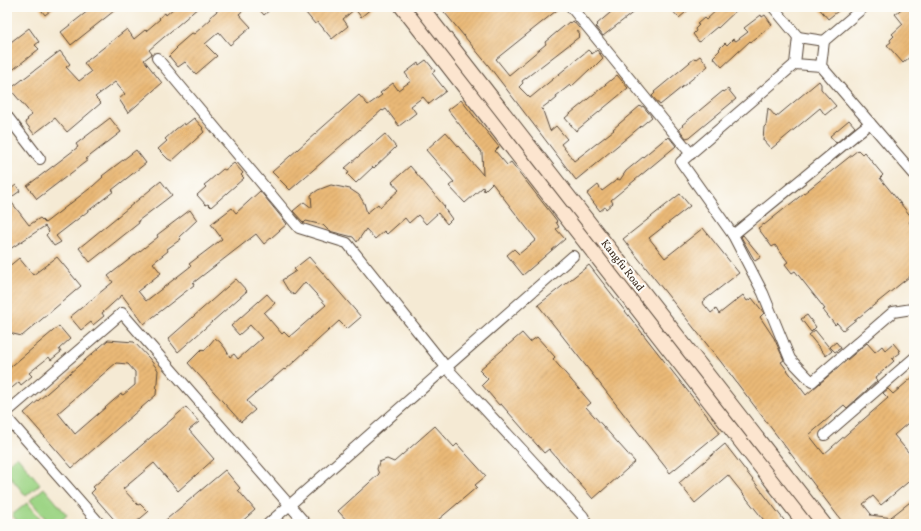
<svg xmlns="http://www.w3.org/2000/svg" width="921" height="531" viewBox="0 0 921 531" font-family="Vollkorn,serif">
<defs>
<pattern id="building-hatch" width="6" height="6" patternUnits="userSpaceOnUse"><rect width="6" height="6" fill="#eab977"/><path d="M-1 1l2-2M0 6l6-6M5 7l2-2" fill="none" stroke="#ca9f66"/></pattern>
</defs>
<rect width="100%" height="100%" fill="#fdfcf7"/>
<filter id="ink" filterUnits="userSpaceOnUse"><feTurbulence type="fractalNoise" baseFrequency=".025" numOctaves="2"/><feDisplacementMap in="SourceGraphic" scale="8" xChannelSelector="R" yChannelSelector="G"/><feConvolveMatrix kernelMatrix="1 2 1 2 8 2 1 2 1" color-interpolation-filters="sRGB"/></filter>
<filter id="wash" filterUnits="userSpaceOnUse"><feTurbulence type="fractalNoise" baseFrequency=".012" numOctaves="4" result="noise"/><feDisplacementMap in="SourceGraphic" scale="16" xChannelSelector="R" yChannelSelector="G"/><feGaussianBlur stdDeviation="0.9" result="paint"/><feColorMatrix in="noise" values="0 0 0 0 0 0 0 0 0 0 0 0 0 0 0 0 0 1.4 0 .05"/><feComposite in="paint" operator="in"/></filter>
<g filter="url(#wash)">
<rect width="100%" height="100%" fill="#f5ead4"/>
<g fill="#9ed586" stroke="#6c8052">
<path d="M17 456 40 484 26 496 7 473V465Z"/>
<path d="M44 488 67 515 58 524H50L30 500Z"/>
<path d="M27 503 45 524H20L12 515Z"/>
</g>
<g id="blocks">
<g fill="url(#building-hatch)" fill-rule="evenodd">
<path d="M39 7H55L45 15Z"/>
<path d="M93 7H119L71 45 61 32Z"/>
<path d="M175 7H199L149 50 152 54 144 60 162 83 128 113 119 99 125 94 115 82 95 97 101 103 67 132 55 118 34 134 25 122 28 120 27 119 32 115 10 89 60 51 70 64 66 67 79 81 91 72 84 63 127 29 134 39 145 30 146 31 160 19 159 18 165 13 166 15Z"/>
<path d="M222 7H247L239 14 251 27 230 45 219 32 205 44 217 56 196 74 185 62 178 67 169 56 177 48 176 47 192 33 194 34 201 28 211 19 210 17Z"/>
<path d="M257 7H273L264 15Z"/>
<path d="M314 7H373L361 17 355 9 343 19 348 26 332 39 318 22 315 24 306 13Z"/>
<path d="M440 7H561L496 59 509 75 546 44 545 42 569 22 570 23 573 21 579 28 577 30 580 34 578 36 579 37 522 81 523 83 519 87 530 98 588 50 592 54 597 50 603 58 591 70 590 69 571 87 570 85 556 96 557 98 551 103 550 102 542 108 550 131 556 126 567 139 561 144 574 161 614 130 613 129 640 106 641 107 643 106 652 117 576 180 488 65Z"/>
<path d="M617 7H640L603 36 596 27 598 25 597 24Z"/>
<path d="M669 7H692L679 18Z"/>
<path d="M720 7H740L718 28 717 27 699 42 693 34 696 31 695 29 699 25 697 24 704 18 706 20Z"/>
<path d="M818 7H843L828 19Z"/>
<path d="M904 7H914V53L903 63 887 45 891 42 890 40 894 36 892 34 903 24 895 14Z"/>
<path d="M761 15 762 17 765 15 772 25 751 42 750 41 722 67 713 57 720 50 719 49 725 43 727 45 733 39 736 41 748 32 744 28Z"/>
<path d="M29 28 39 42 35 45 39 49 10 72 7 68V45Z"/>
<path d="M700 56 708 66 660 105 652 96 655 93 654 92 695 58 696 59Z"/>
<path d="M426 60 435 71 432 73 446 91 429 104 423 97 411 106 416 113 399 126 386 109 383 111 382 110 290 190 272 172 359 95 368 105 382 95 380 93 393 83 398 90 411 81 405 73 418 63 419 65Z"/>
<path d="M617 75 628 88 576 131 565 118Z"/>
<path d="M819 81 821 84V89L836 106 825 115 820 108 771 149 763 140 764 127 766 125 768 108 776 117Z"/>
<path d="M728 89 736 99 690 137 686 138 679 129 683 126 682 125 723 91 724 92Z"/>
<path d="M461 100 499 147 495 151 507 165 511 162 557 221 556 222 559 227 556 229 565 239 523 275 507 255 514 249 519 254 536 240 492 183 484 191 483 187 465 203 449 186 454 182 426 150 446 132 483 175 482 153 448 110Z"/>
<path d="M110 118 121 132 86 159 88 160 37 199 27 186 78 147 76 144Z"/>
<path d="M194 118 203 128 202 129 204 132 172 161 168 159 158 149 167 141 165 139 176 129 184 123 185 125Z"/>
<path d="M849 120 855 127 836 143 830 136Z"/>
<path d="M385 134 396 147 374 168 373 167 356 183 347 174 349 173 345 168Z"/>
<path d="M669 137 676 146 611 200 613 203 606 209 605 207 600 211 587 194 598 185 602 191 618 179 620 180 626 171 666 138 667 139Z"/>
<path d="M136 150 146 163 112 190 114 191 56 236 61 242 54 246 46 235 49 232 45 226 7 251V192L16 185 20 191 9 199 29 225 40 218 45 223 93 186 103 177 102 176Z"/>
<path d="M858 150 862 154 864 152 878 169 883 175 880 178 913 219 909 222 914 228V273L843 330 837 323 835 325 823 310 825 309 795 271 792 273 785 264 788 262 775 245 772 247 758 228 764 224V225Z"/>
<path d="M234 163 243 173 241 175 244 178 211 207 208 204 206 205 197 195 206 187 204 185 208 182 223 169 225 170Z"/>
<path d="M410 166 445 207 444 208 452 219 447 224 438 213 426 224 418 215 409 223 405 218 387 234 384 231 375 239 366 229 357 242 353 237 329 231 323 225 306 221 304 223 303 222 293 211 304 202 312 208 311 195 318 190 331 185 350 189 359 195 364 203 367 213 378 204 380 207 399 190 392 182Z"/>
<path d="M161 181 172 195 138 221 139 223 90 262 79 248Z"/>
<path d="M260 191 287 224 264 244 256 234 193 283 194 285 144 324 122 295 102 313 104 316 93 325 91 322 81 330 70 317 113 282 108 276 158 237 157 235 190 210 197 220 179 237 181 239 167 249 168 251 153 263 161 273 138 291 146 301 191 266 189 264 222 239 211 224 232 208 236 213Z"/>
<path d="M680 194 690 206 649 238 665 258 703 228 739 273 702 302 711 313 716 309 719 314 743 295 747 301 752 298 764 313 760 317 774 338 784 360 781 362 806 395 867 343 875 352 882 346 885 350 893 343 899 350 900 353 892 359 894 361 875 378 877 381 847 408 844 405 809 435 824 454 888 398 883 393 888 389 893 394 914 376V418L894 435 914 459V477L881 505 873 496 863 504 871 514 870 515 893 518 891 517 914 499V524H844L721 362 623 239Z"/>
<path d="M743 235 761 257 755 261 741 237Z"/>
<path d="M57 257 81 286 22 336 13 334 7 327V268L19 258 33 275Z"/>
<path d="M309 257 361 317 347 329 339 321 285 370 284 369 247 401 255 410 241 422 188 363 202 349 204 351 215 338 220 342 225 348 230 357 234 354 238 359 262 338 250 325 239 335 231 326 267 294 275 303 264 313 282 334 284 332 289 337 326 305 305 282 294 295 288 290 282 280 296 271 294 269Z"/>
<path d="M589 265 719 431V433L670 473 538 305Z"/>
<path d="M236 279 247 291 178 352 168 339Z"/>
<path d="M807 315 816 327 811 332 801 319Z"/>
<path d="M59 326 70 339 59 349 61 352 51 360 49 357 29 373 32 376 21 385 19 382 7 392V370Z"/>
<path d="M815 330 832 351 826 356 809 335Z"/>
<path d="M522 333 530 342 537 337 555 357 553 359 591 403 586 407 635 462 593 499 549 449 544 453 501 404 499 405 482 385 488 379 479 370Z"/>
<path d="M108 340 134 342 149 358 158 370 156 395 72 468 24 413ZM116 363 128 364 135 372V385L123 395 121 394 75 434 58 413Z"/>
<path d="M836 342 841 348 835 352 830 347Z"/>
<path d="M186 407 199 422 189 430 214 459 178 491 154 463 123 489 138 505 140 504 148 512 134 524H118L91 493 95 489 93 487Z"/>
<path d="M435 426 454 447 457 444 486 476 475 485 477 487 438 520 442 524H350L338 511 379 474 377 469 379 462 387 459 394 462Z"/>
<path d="M725 444 787 524H767L728 475 695 503 679 483Z"/>
<path d="M225 470 240 488 238 490 255 510 239 524H161Z"/>
</g>
</g>
</g>
<g filter="url(#ink)">
<use href="#blocks" fill-opacity="0" stroke="#574739" stroke-width="1"/>
<g fill="none" stroke-linecap="round" stroke-linejoin="round">
<g stroke="#574739" stroke-width="12">
<g id="street">
<path d="M571 7 691 154"/>
<path d="M773 7 798 37"/>
<path d="M824 41 864 7"/>
<path d="M157 58 299 228 347 243 446 367 583 516 587 524"/>
<path d="M821 66 824 41 798 37 795 64 821 66 914 174"/>
<path d="M7 116 40 159"/>
<path d="M870 123 733 235 763 293 790 359 812 382 893 312 912 309"/>
<path d="M733 235 681 162 795 64"/>
<path d="M7 412 122 313 306 524"/>
<path d="M7 418 100 524"/>
<path d="M825 435 914 358"/>
<path d="M268 524 573 256"/>
</g>
</g>
<g stroke="#574739" stroke-width="16">
<g id="secondary">
<path d="M402 7 805 524"/>
<path d="M421 7 824 524"/>
</g>
</g>
<use href="#street" stroke="#fff" stroke-width="10"/>
<use href="#secondary" stroke="#fce5cf" stroke-width="14"/>
</g>
</g>
<g text-anchor="middle" stroke-width="4" stroke-linejoin="round" paint-order="stroke">
<g font-size="11" fill="#3b2a1e" stroke="#fdfcf7">
<text transform="translate(623 265) rotate(52)" y="4">Kangfu Road</text>
</g>
</g>
<rect width="921" height="531" fill="none" stroke="#fdfcf7" stroke-width="24"/>
</svg>
